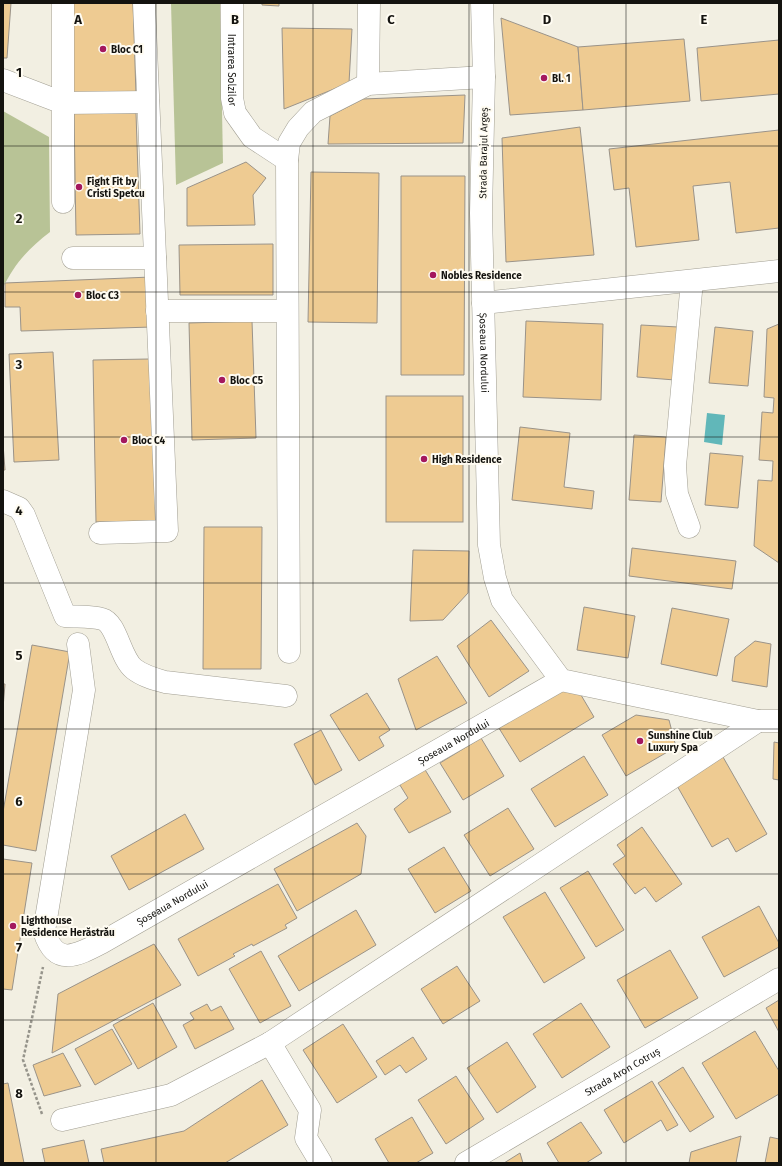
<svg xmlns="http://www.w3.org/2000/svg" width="782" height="1166" viewBox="0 0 782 1166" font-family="'Fira Sans',sans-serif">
<rect width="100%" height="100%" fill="#f2efe2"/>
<g fill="#b8c396">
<path d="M171 3H220L223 163 176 185Z"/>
<path d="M3 111 49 137 50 232C29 248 14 264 3 288Z"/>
</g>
<path fill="#61b7b9" d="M707 413 725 415 722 445 704 442Z"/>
<g fill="#eecb92" stroke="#9a9389">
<path d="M3 3H11L7 58H3Z"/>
<path d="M70 3H133L136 95 73 97Z"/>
<path d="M262 3H279V6L262 5Z"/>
<path d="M501 18 578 47 583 110 510 115Z"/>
<path d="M282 28 352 29 349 83 284 109Z"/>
<path d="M684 39 690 101 583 110 578 47Z"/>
<path d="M779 40V94L701 101 697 48Z"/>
<path d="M465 95 463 143 328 144 330 116 363 99Z"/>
<path d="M74 113H136L140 234 76 235Z"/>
<path d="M580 127 594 255 506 262 502 138Z"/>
<path d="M779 130V228L736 233 730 182 693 186 699 240 636 247 629 188 614 190 609 149Z"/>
<path d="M246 162 266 178 253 195 255 225 187 226V188Z"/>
<path d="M311 172 379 173 377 323 308 322Z"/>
<path d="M401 176H465L464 375H401Z"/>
<path d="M273 244V295H180L179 245Z"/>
<path d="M151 277 152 327 21 331 20 307H5V283Z"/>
<path d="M252 321 256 438 192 440 189 323Z"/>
<path d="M526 321 603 324 601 400 523 397Z"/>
<path d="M779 324V563L754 546 758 480 772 481 773 461 759 460 762 412 773 413 774 398 764 397 767 329Z"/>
<path d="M641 325 678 327 675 380 637 377Z"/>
<path d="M715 327 753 331 748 386 709 383Z"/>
<path d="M53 352 59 460 14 462 9 354Z"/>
<path d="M149 359 157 521 96 522 93 360Z"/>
<rect x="386" y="396" width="77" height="126"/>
<path d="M520 427 570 433 564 487 594 491 592 509 512 500Z"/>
<path d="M634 435 666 437 661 502 629 500Z"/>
<path d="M3 444 5 470H3Z"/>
<path d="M710 453 743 456 738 508 705 505Z"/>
<path d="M204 527H262L261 669H203Z"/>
<path d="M632 548 736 561 732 589 629 576Z"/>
<path d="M413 550 469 551 468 593 443 620 410 621Z"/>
<path d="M584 607 635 616 628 658 577 650Z"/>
<path d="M672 608 729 619 717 676 661 664Z"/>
<path d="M491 620 529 671 489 697 457 646Z"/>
<path d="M755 641 771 644 767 687 732 681 735 657Z"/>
<path d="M32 645 70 652 36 851 3 845V812Z"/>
<path d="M437 656 467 703 416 730 398 679Z"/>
<path d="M3 684H5L3 708Z"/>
<path d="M555 688 578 690 594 717 520 762 497 725Z"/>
<path d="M367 693 390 730 379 737 384 746 359 761 330 715Z"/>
<path d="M636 715 669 720 676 747 626 776 602 735Z"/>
<path d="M321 730 342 770 315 785 294 744Z"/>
<path d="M481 738 504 776 463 800 440 763Z"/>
<path d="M774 742 779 743V780L773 779Z"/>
<path d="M584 756 608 795 555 827 531 789Z"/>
<path d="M723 757 767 834 736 852 728 838 712 847 676 784Z"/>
<path d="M424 768 451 812 409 833 394 809 408 798 398 782Z"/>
<path d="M508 808 534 849 490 876 464 835Z"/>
<path d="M185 814 204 849 129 890 111 856Z"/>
<path d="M357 823 366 836 361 874 297 911 274 869Z"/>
<path d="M642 827 682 884 656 902 645 887 635 894 613 864 625 856 617 845Z"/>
<path d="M444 847 471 891 435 913 408 869Z"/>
<path d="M3 859 32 863 12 990 3 989Z"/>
<path d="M588 871 624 930 596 947 560 888Z"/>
<path d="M278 884 297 918 285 925 287 928 253 946 252 944 233 954 235 956 198 976 178 939Z"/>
<path d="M545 892 585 958 544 983 503 917Z"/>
<path d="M759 906 779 943V947L724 977 702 937Z"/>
<path d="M356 910 376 945 299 991 278 956Z"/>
<path d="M154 944 181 985 52 1053 58 994Z"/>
<path d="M670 950 698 998 645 1028 617 980Z"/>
<path d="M261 951 291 1006 260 1023 229 969Z"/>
<path d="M457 966 480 1001 443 1024 421 989Z"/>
<path d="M779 1000V1032L766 1008Z"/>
<path d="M153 1003 177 1047 138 1069 113 1025Z"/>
<path d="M581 1003 610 1047 562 1078 533 1034Z"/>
<path d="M207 1004 211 1011 221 1006 234 1029 195 1049 183 1025 194 1019 190 1013Z"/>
<path d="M343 1024 377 1077 337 1103 303 1050Z"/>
<path d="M112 1029 132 1064 95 1085 75 1049Z"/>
<path d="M755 1031 779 1071V1094L736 1119 702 1063Z"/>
<path d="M413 1037 427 1059 406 1073 400 1065 385 1075 376 1061Z"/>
<path d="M507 1042 536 1087 497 1113 467 1068Z"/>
<path d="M63 1053 81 1086 44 1096 33 1065Z"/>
<path d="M683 1067 714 1117 690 1132 658 1083Z"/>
<path d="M456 1076 484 1119 446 1144 418 1100Z"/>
<path d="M262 1080 288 1125 225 1163H104L101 1149 184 1131Z"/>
<path d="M652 1081 678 1125 667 1131 661 1120 624 1143 604 1110Z"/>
<path d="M8 1083 24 1163H3V1084Z"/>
<path d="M412 1117 433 1153 416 1163H389L375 1139Z"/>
<path d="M581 1122 602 1153 586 1163H559L547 1143Z"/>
<path d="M741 1136 736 1163H689L691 1152Z"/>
<path d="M770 1137 779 1139V1163H765Z"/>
<path d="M84 1140 89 1163H45L42 1149Z"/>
<path d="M520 1153 523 1163H504Z"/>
</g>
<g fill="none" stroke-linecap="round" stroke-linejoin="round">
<g stroke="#a19e92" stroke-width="23">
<g id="minor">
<path id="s1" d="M232 3V98L235 113 252 137 287 160"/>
<path id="s2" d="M482 3 484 77 481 213 489 545 495 578 502 600 561 680 758 721H779"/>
<path d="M3 80 63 103 148 102"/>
<path d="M368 84 369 3"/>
<path d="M63 202V3"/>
<path d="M73 258H155"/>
<path d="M483 303 779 271"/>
<path d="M157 311H287"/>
<path d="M3 501 19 508 24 515 65 616C77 617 91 616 102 619 117 623 120 658 134 669 143 676 154 679 165 682L286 696"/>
<path d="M689 527 677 494 675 466 692 281"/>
<path d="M100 533 167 531 144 3"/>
<path id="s3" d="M78 644 84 690 44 931C55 967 76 956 101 943L561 680"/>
<path d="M289 652 287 160 289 143 298 128 313 112 368 84 484 77"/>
<path d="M62 1120 171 1095 270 1043"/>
<path d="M321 1163 306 1138 310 1110 270 1043 758 721"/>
<path id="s4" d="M466 1163 779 979"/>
</g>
</g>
<path stroke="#96948b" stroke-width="2.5" stroke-dasharray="3 2" stroke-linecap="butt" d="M42 1114 23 1060 43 967"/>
<use href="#minor" stroke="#fff" stroke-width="22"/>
</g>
<path fill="none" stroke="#14130f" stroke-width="1" stroke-opacity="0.55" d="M156 3V1163M313 3V1163M469 3V1163M626 3V1163M3 146H779M3 292H779M3 437H779M3 583H779M3 729H779M3 874H779M3 1020H779"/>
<g fill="#a4185e" stroke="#fffcf2" stroke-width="1.5">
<circle cx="103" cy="49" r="4"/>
<circle cx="544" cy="78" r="4"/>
<circle cx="79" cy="187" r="4"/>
<circle cx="433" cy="275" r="4"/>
<circle cx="78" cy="295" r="4"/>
<circle cx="222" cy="380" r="4"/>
<circle cx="124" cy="440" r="4"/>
<circle cx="424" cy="459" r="4"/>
<circle cx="640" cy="741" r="4"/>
<circle cx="13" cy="926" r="4"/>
</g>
<g text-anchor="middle" stroke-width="4" stroke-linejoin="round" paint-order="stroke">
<g font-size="10" font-weight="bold" fill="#14130f" stroke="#fffcf2" text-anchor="start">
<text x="111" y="53">Bloc C1</text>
<text x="552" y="82">Bl. 1</text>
<text x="87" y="185">Fight Fit by<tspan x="87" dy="12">Cristi Spetcu</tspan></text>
<text x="441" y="279">Nobles Residence</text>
<text x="86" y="299">Bloc C3</text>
<text x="230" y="384">Bloc C5</text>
<text x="132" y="444">Bloc C4</text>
<text x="432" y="463">High Residence</text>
<text x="648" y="739">Sunshine Club<tspan x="648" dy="12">Luxury Spa</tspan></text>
<text x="21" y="924">Lighthouse<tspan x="21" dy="12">Residence Herăstrău</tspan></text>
</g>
<g font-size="10" fill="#14130f" stroke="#fffcf2">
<text dy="4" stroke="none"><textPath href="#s1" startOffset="67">Intrarea Solzilor</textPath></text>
<text transform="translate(483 153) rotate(-89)" y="4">Strada Barajul Argeș</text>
<text dy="4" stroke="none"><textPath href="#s2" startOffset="350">Șoseaua Nordului</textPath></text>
<text dy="4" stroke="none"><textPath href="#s3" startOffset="769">Șoseaua Nordului</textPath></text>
<text dy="4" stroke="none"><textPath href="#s3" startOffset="445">Șoseaua Nordului</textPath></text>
<text dy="4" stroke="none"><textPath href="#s4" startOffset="181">Strada Aron Cotruș</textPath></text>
</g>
</g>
<g font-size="13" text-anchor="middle" font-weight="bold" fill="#14130f" stroke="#fffcf2" stroke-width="4" stroke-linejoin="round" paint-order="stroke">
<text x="78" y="24">A</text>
<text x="235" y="24">B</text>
<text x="391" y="24">C</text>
<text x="547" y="24">D</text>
<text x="704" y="24">E</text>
<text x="19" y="77">1</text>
<text x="19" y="223">2</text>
<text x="19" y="369">3</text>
<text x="19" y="515">4</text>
<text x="19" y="660">5</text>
<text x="19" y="806">6</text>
<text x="19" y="952">7</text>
<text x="19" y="1098">8</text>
</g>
<rect width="782" height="1166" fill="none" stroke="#14130f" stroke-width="8"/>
</svg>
